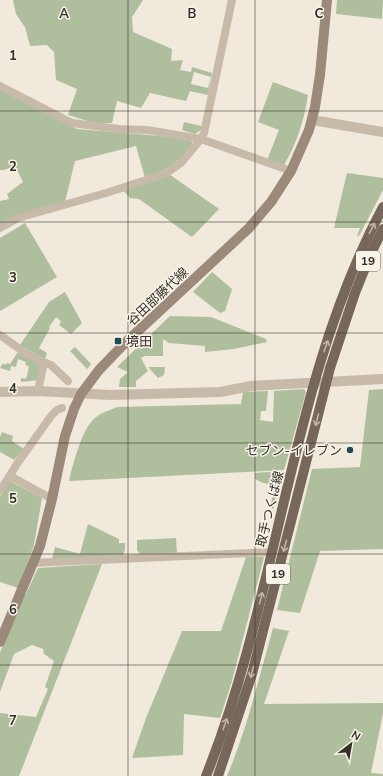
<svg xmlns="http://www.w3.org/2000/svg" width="383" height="776" viewBox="0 0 383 776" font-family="'Nunito Sans','Noto Sans JP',sans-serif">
<rect width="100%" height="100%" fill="#f0e9dc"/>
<g fill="#afbe9d" fill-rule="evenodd">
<path d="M13 0H143L132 17 133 32 172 49 171 61 183 60 180 70 191 72 192 67 212 73 208 95 190 91 186 101 150 93 141 108 117 101 112 123H94L68 115 77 89 56 80 54 52 47 45 30 46 25 27 16 14ZM194 72 211 77 208 88 191 84Z"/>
<path d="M337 0H383L382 19 336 14Z"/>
<path d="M273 82 308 95C304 121 297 143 284 165L267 160 279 130 258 122Z"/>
<path d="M0 90 43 109 77 129 160 136 190 140 193 144C178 163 167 170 145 178L136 146 75 161 65 202 0 225V201L9 199 7 194 23 182 15 166 4 170H0Z"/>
<path d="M184 122 201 126V130L195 134 182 130Z"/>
<path d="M347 173 383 178V190L359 236H357L360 228H334Z"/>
<path d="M169 174 219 209 192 237 139 199 130 198 123 190Z"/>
<path d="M25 223 57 277 0 311V238Z"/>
<path d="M212 272 232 289 225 311 220 313 193 292Z"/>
<path d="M65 292 82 323 71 334 59 325 61 321 56 317 49 327 50 328 39 348 47 353 45 359 20 345 49 302Z"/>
<path d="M170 316 211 317 266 339 267 342 234 349 205 352V346L169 343 163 339V356H145L141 358 148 371 136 381V387H119L120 379 128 372 117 367Z"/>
<path d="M75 347 91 364 87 369 70 351Z"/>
<path d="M18 352 41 365 39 380 21 382V378L26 379 29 367 25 364 26 362 18 359 16 367 11 366 10 371 0 368 3 363 5 365 7 363 10 364Z"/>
<path d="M148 367H165L164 375 158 378Z"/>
<path d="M304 389 306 392 284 470 69 481C73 464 81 433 92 421 99 413 108 411 117 407L241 404 243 392 268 391 266 411H261L260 420 273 422 274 391Z"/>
<path d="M383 389V549L320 551 300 613 277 610 312 469 360 467 369 390Z"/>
<path d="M2 432 13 436 12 441 24 449 14 460 0 452V437Z"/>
<path d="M282 471 273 509 270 506 273 496 275 483C269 486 260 482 255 479V473Z"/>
<path d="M10 481 42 498 34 545 18 588 0 582V497Z"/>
<path d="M88 524 119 539V543H125V550L123 555 52 559 55 547 80 554Z"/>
<path d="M176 538 177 553 140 554 137 550V540Z"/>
<path d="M246 557H264L232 681 220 718 184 714 183 755 132 758 146 718 182 631H221Z"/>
<path d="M102 564 19 776H0V713L36 717 48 689 45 687 54 661 44 654 43 649 32 645 14 654 0 692V653L10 626 22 599 26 594 38 568Z"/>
<path d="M273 628 289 631 264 704 383 703V713L371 773 383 774V776H227C247 729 259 678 273 628Z"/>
</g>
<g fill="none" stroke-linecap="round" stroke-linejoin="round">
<g stroke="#c7baa9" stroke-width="8">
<path d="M0 86 72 123 119 129 147 130 201 139 291 171"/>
<path d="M0 228 18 218 106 193 165 174 181 163 201 139 204 133 232 0"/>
<path d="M0 335 24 352 41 361 43 367 38 391"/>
<path d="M41 361 51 365 68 381"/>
<path d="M10 476 52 499"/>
<path d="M0 491 17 464 51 416 57 410 62 408"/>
<path d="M32 563 272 552"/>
</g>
<g stroke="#c7baa9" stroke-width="10">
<path d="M312 120 383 132"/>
<path d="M0 392 38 391 110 395 220 392 251 386 383 379"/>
</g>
<path stroke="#9b8a7a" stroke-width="10" d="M0 642 40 546 52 499 65 436 74 409 81 394 99 370 124 344 249 228 271 202 291 171 309 130 315 107 320 75 327 0"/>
<g stroke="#76675a" stroke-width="10">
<path d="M206 776C280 593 289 382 383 207"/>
<path d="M218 776 252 674 330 368 355 293 371 253 383 229"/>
</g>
</g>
<defs><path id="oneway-shaft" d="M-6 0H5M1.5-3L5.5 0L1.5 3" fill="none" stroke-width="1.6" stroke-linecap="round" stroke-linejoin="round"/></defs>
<g stroke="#beb4a8">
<use href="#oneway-shaft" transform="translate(372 228) rotate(-63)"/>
<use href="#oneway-shaft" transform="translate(326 346) rotate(-71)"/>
<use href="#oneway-shaft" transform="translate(317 420) rotate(104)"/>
<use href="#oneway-shaft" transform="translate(285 546) rotate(104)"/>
<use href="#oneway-shaft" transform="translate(261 598) rotate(-76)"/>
<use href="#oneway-shaft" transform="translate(252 672) rotate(105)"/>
<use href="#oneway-shaft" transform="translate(225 724) rotate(-71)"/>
</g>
<path fill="none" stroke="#352e28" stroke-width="1" stroke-opacity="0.55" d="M128 0V776M255 0V776M0 111H383M0 222H383M0 333H383M0 443H383M0 554H383M0 665H383"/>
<g fill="#214a54" stroke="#f8f3e8" stroke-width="1.5">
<rect x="114" y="337" width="8" height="8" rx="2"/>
<circle cx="350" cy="450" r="4"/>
</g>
<g text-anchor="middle" stroke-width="3" stroke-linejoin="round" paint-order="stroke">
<g fill="#f8f3e8" stroke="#706962" stroke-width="1">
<rect x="356" y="251" width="24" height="20" rx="3"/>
<rect x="266" y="564" width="24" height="20" rx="3"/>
</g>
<g font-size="12" font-weight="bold" fill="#352e28">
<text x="368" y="265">19</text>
<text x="278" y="578">19</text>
</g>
<g font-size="13" fill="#352e28" stroke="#f8f3e8">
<text transform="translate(157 296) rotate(-43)" y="5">谷田部藤代線</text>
<text transform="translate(269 509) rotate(-76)" y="5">取手つくば線</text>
</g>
<g font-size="13" fill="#352e28" stroke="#f8f3e8" text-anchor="start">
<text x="126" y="346">境田</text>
<text x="342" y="455" text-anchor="end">セブン-イレブン</text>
</g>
</g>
<g font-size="13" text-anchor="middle" font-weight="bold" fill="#352e28" stroke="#f8f3e8" stroke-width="3" stroke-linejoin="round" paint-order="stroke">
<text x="64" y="18">A</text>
<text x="192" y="18">B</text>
<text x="319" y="18">C</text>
<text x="13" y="60">1</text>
<text x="13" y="171">2</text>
<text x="13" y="282">3</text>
<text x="13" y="393">4</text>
<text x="13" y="503">5</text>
<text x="13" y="614">6</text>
<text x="13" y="725">7</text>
</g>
<g transform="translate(351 744) rotate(31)" stroke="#f8f3e8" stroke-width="3" paint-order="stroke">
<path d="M0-3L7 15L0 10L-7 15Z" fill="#352e28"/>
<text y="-6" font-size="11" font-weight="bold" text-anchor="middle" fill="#352e28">N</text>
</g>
</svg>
